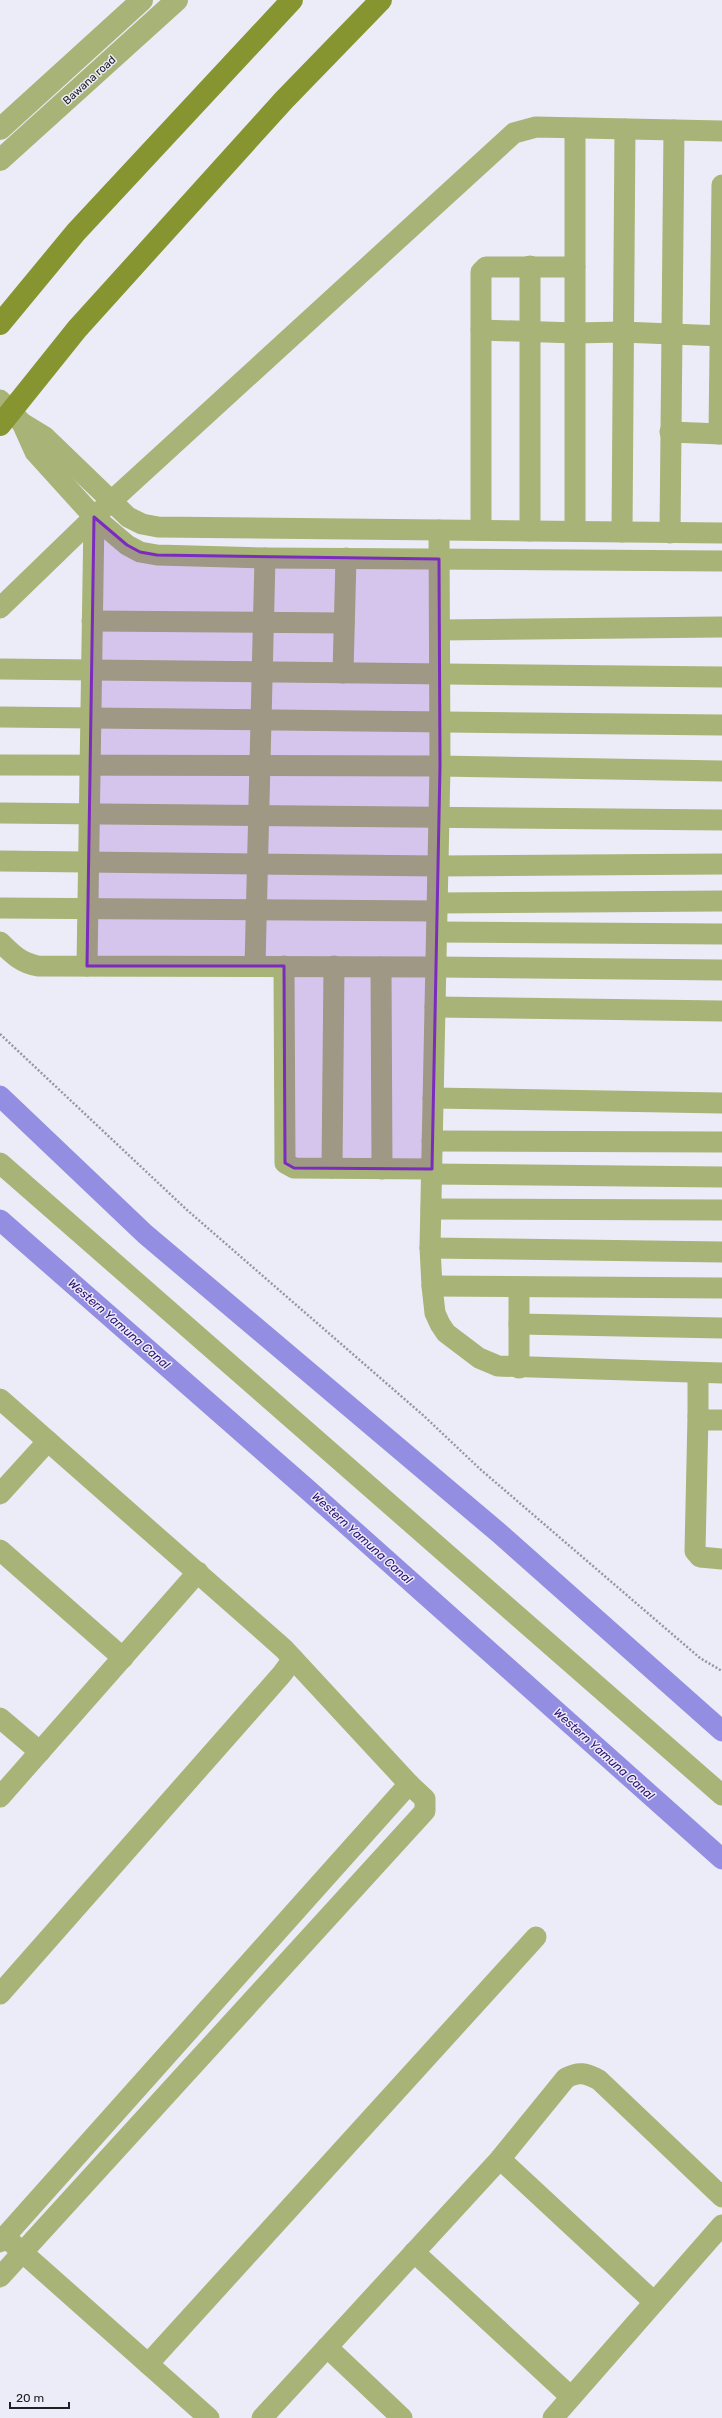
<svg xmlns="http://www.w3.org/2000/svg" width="722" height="2418" viewBox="0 0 722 2418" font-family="Rubik,sans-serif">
<rect width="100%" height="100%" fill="#ececf8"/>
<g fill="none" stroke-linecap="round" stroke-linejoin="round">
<g stroke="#938ee2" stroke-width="21">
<path d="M0 1096 145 1234 499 1533 722 1731"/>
<path d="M0 1220 308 1490 722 1859"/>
</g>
<path stroke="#96969f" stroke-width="2.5" stroke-dasharray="2 2" stroke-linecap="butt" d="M0 1034 187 1210 424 1416 480 1469 700 1658 722 1671"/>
<g stroke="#a8b377" stroke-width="21">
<path d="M481 330 575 333 622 332 722 336"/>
<path d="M0 400 22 423 45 437 128 517 142 524 158 527 722 533"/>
<path d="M22 423 35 452 94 517 127 545 140 552 157 555 265 558 722 561"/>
<path d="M670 432 722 434"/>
<path d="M719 434 722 185"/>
<path d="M439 530 440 766 430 1248 432 1286 435 1313 440 1324 446 1333 479 1358 498 1366 722 1373"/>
<path d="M481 530V272L486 267H575"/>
<path d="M530 531V266"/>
<path d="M575 531V128"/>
<path d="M622 532 625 129"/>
<path d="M670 533 674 130"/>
<path d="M0 608 94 517 514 133 536 127 722 131"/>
<path d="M92 621 344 623"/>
<path d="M440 630 722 627"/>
<path d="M0 669 722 677"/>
<path d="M343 673 346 558"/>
<path d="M0 717 722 725"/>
<path d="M0 765 440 766 722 771"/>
<path d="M0 813 722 820"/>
<path d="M0 861 438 866 722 864"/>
<path d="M437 903 722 901"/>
<path d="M0 908 437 911"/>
<path d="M437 932 722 934"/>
<path d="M0 942C12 954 21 963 38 966L436 967 722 970"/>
<path d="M87 966 94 517"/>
<path d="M255 966 265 558"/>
<path d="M284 966 285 1163 294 1168 432 1169"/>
<path d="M381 967 382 1169"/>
<path d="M435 1007 722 1011"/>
<path d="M433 1098 722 1103"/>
<path d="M432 1141 722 1142"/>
<path d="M0 1163 722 1795"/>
<path d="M332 1168 334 966"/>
<path d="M431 1174 722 1177"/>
<path d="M431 1209 722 1210"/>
<path d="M430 1248 722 1252"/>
<path d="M432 1286 722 1288"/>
<path d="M519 1287V1368"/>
<path d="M519 1324 722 1328"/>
<path d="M698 1373V1416L703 1420H722"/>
<path d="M0 1399 284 1649 409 1784"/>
<path d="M698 1416 695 1551 700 1557 722 1559"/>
<path d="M0 1494 48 1441"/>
<path d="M0 1550 123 1658"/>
<path d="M0 1718 40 1752"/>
<path d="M0 1797 198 1572"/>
<path d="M0 1994 282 1674 293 1659"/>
<path d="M500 2159 654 2302"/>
<path d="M0 2242 409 1784 425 1799V1811L0 2277"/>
<path d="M12 2243 209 2418"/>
<path d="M414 2252 571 2397"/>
<path d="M327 2347 402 2418"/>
<path d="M148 2364 536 1937"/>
<path d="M262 2418 500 2159 566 2078C579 2071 586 2073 599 2080L722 2197"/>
<path d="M553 2418 722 2225"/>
</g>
<g stroke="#a8b377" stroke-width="22">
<path d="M0 129 142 0"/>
<path d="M0 160 177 0"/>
</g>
<g stroke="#879531" stroke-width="22">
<path d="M0 324 76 232 292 0"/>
<path d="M0 425 77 329 284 100 381 0"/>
</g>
</g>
<path fill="#7b2cbf" fill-opacity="0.2" stroke="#7b2cbf" stroke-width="3" stroke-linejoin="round" d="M94 517 127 545 140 552 157 555 439 559 440 766 432 1169 294 1168 285 1163 284 966H87Z"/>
<g text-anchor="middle" stroke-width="3" stroke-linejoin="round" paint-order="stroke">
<g font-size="11" fill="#202024" stroke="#ececf8">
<text transform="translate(89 80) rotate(-42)" y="4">Bawana road</text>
</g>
<g font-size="12" font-style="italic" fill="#2c0e73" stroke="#ececf8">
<text transform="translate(119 1324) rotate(41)" y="4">Western Yamuna Canal</text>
<text transform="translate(362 1538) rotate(42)" y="4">Western Yamuna Canal</text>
<text transform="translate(604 1754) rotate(42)" y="4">Western Yamuna Canal</text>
</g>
</g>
<path d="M10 2402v6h59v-6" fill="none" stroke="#202024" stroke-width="2"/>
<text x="16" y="2402" font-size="12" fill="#202024" stroke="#ececf8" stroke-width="3" paint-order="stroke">20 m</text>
</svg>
